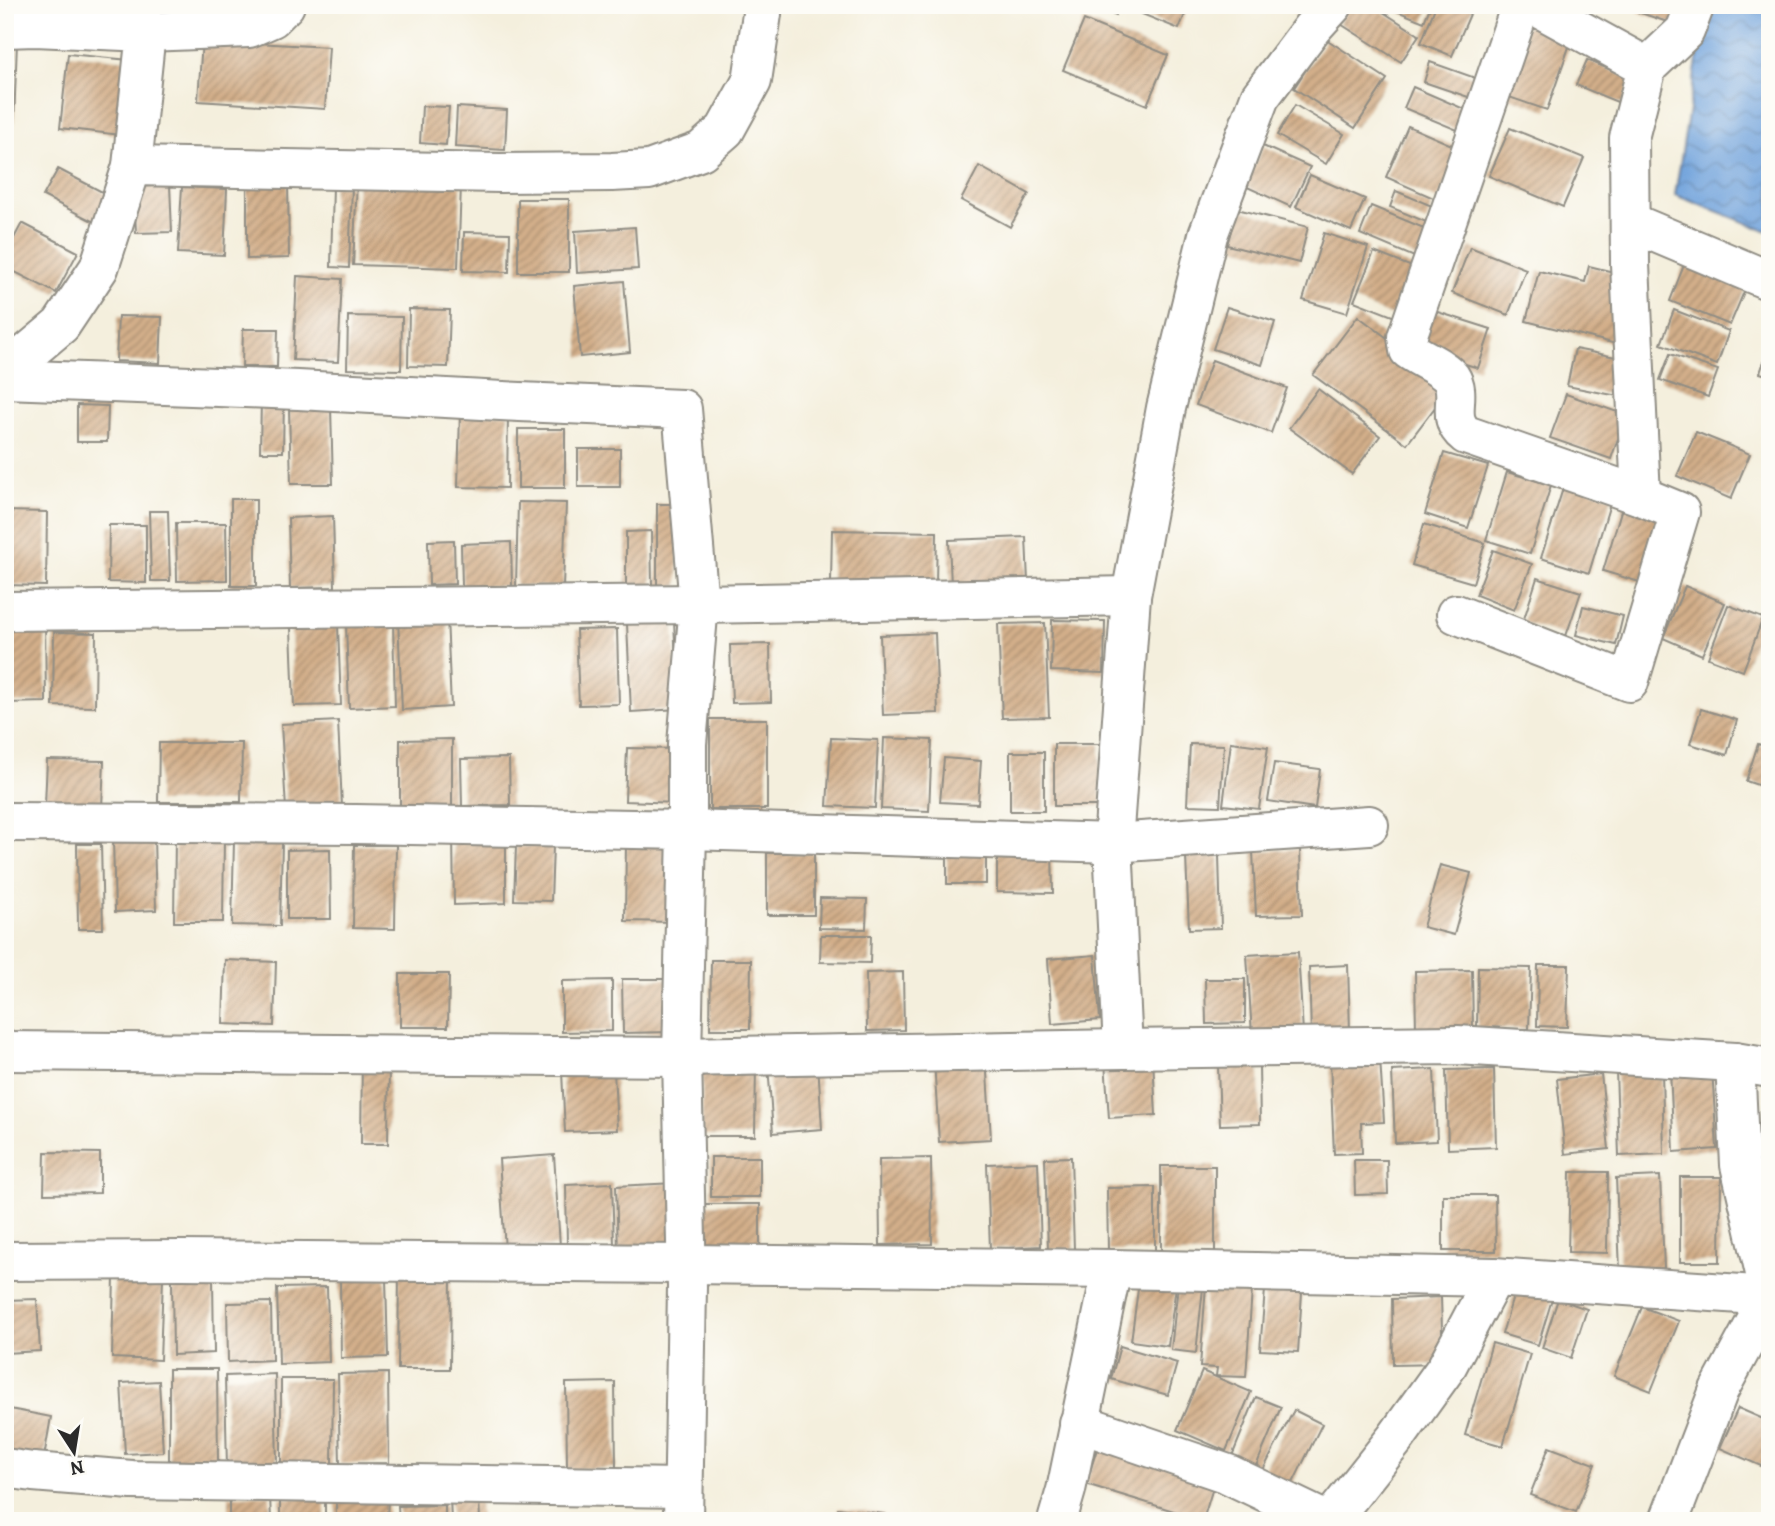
<svg xmlns="http://www.w3.org/2000/svg" width="1775" height="1526" viewBox="0 0 1775 1526" font-family="Alegreya,serif">
<defs>
<pattern id="water-waves" width="16" height="10" patternUnits="userSpaceOnUse" patternTransform="scale(1.75)"><rect width="16" height="10" fill="#71a3dc"/><path d="M0 5q4-4 8 0t8 0" fill="none" stroke="#5d85b3"/></pattern>
<pattern id="building-hatch" width="6" height="6" patternUnits="userSpaceOnUse" patternTransform="scale(1.75)"><rect width="6" height="6" fill="#d3af8a"/><path d="M-1 1l2-2M0 6l6-6M5 7l2-2" fill="none" stroke="#ab8f71"/></pattern>
</defs>
<rect width="100%" height="100%" fill="#fdfcf7"/>
<filter id="ink" filterUnits="userSpaceOnUse"><feTurbulence type="fractalNoise" baseFrequency=".0143" numOctaves="2"/><feDisplacementMap in="SourceGraphic" scale="14" xChannelSelector="R" yChannelSelector="G"/><feConvolveMatrix kernelMatrix="1 2 1 2 8 2 1 2 1" color-interpolation-filters="sRGB"/></filter>
<filter id="wash" filterUnits="userSpaceOnUse"><feTurbulence type="fractalNoise" baseFrequency=".00686" numOctaves="4" result="noise"/><feDisplacementMap in="SourceGraphic" scale="28" xChannelSelector="R" yChannelSelector="G"/><feGaussianBlur stdDeviation="1.57" result="paint"/><feColorMatrix in="noise" values="0 0 0 0 0 0 0 0 0 0 0 0 0 0 0 0 0 1.4 0 .05"/><feComposite in="paint" operator="in"/></filter>
<g filter="url(#wash)">
<rect width="100%" height="100%" fill="#f4efdd"/>
<path fill="url(#water-waves)" stroke="#4e6784" stroke-width="2" d="M1706 5H1770V232L1675 195Z"/>
<g id="blocks">
<g fill="url(#building-hatch)">
<path d="M1091 5H1119L1116 15Z"/>
<path d="M1128 5H1189L1179 29 1127 8Z"/>
<path d="M1278 5H1312L1307 18Z"/>
<path d="M1350 5H1372L1419 35 1401 62 1339 23Z"/>
<path d="M1388 5H1431L1424 22 1387 7Z"/>
<path d="M1436 5H1474L1452 56 1421 43Z"/>
<path d="M1640 5H1686L1679 26 1638 12Z"/>
<path d="M1084 20 1168 55 1147 105 1063 70Z"/>
<path d="M1527 26 1571 41 1547 110 1503 95Z"/>
<path d="M1326 39 1387 79 1355 128 1294 88Z"/>
<path d="M202 40 329 47 325 109 198 101Z"/>
<path d="M5 42H17L14 122H5Z"/>
<path d="M68 54 129 60 121 135 60 128Z"/>
<path d="M1587 60 1633 79 1622 104 1576 85Z"/>
<path d="M1430 62 1484 81 1477 100 1424 82Z"/>
<path d="M1413 87 1471 112 1462 132 1404 108Z"/>
<path d="M1295 105 1344 134 1326 164 1277 135Z"/>
<path d="M422 106 449 107 446 145 420 143Z"/>
<path d="M457 107 507 110 505 150 455 147Z"/>
<path d="M1408 126 1461 149 1438 200 1386 177Z"/>
<path d="M1510 128 1584 158 1563 207 1489 176Z"/>
<path d="M1263 146 1310 167 1291 207 1245 186Z"/>
<path d="M979 166 1029 194 1010 227 961 200Z"/>
<path d="M58 169 110 196 96 223 43 196Z"/>
<path d="M1310 175 1365 199 1351 231 1296 207Z"/>
<path d="M247 181H288L289 258 247 259Z"/>
<path d="M357 181 461 185 458 268 353 265Z"/>
<path d="M170 185 172 232 136 233 134 187Z"/>
<path d="M333 185 352 186 349 268 331 267Z"/>
<path d="M182 187 227 189 224 255 178 253Z"/>
<path d="M1396 191 1432 206 1426 222 1390 207Z"/>
<rect x="518" y="199" width="51" height="73"/>
<path d="M1371 206 1431 231 1419 259 1360 234Z"/>
<path d="M1237 209 1308 227 1299 263 1227 245Z"/>
<path d="M22 223 78 252 56 293 5 267V255Z"/>
<path d="M635 227 638 269 577 273 575 231Z"/>
<path d="M464 232 510 233 509 272 463 271Z"/>
<path d="M1324 233 1368 247 1347 313 1303 300Z"/>
<path d="M1470 247 1526 269 1508 315 1452 293Z"/>
<path d="M1374 252 1425 272 1405 321 1354 301Z"/>
<path d="M1688 255 1749 280 1730 325 1670 301Z"/>
<path d="M1589 266 1626 275 1620 345 1526 321 1539 271 1585 282Z"/>
<path d="M297 276 342 279 338 362 293 360Z"/>
<path d="M624 281 630 352 580 357 574 286Z"/>
<path d="M1227 307 1275 322 1262 365 1213 349Z"/>
<path d="M1425 308 1491 329 1478 368 1412 347Z"/>
<path d="M409 309 450 310 448 367 408 366Z"/>
<path d="M1674 310 1729 331 1717 365 1661 344Z"/>
<path d="M118 316 162 317 160 363 116 361Z"/>
<path d="M348 316 402 317 401 370 347 369Z"/>
<path d="M1358 316 1451 386 1407 444 1313 375Z"/>
<path d="M243 329H278L277 367H242Z"/>
<path d="M1769 346H1770V376L1760 373Z"/>
<path d="M1575 349 1626 359 1618 396 1567 386Z"/>
<path d="M1670 354 1718 370 1708 397 1660 380Z"/>
<path d="M1212 360 1287 388 1271 433 1196 405Z"/>
<path d="M1318 389 1380 436 1352 474 1289 428Z"/>
<path d="M1566 394 1626 415 1611 459 1550 438Z"/>
<path d="M261 399H284L283 452H260Z"/>
<path d="M77 405 108 406 107 442H77Z"/>
<path d="M289 408H331L333 484H291Z"/>
<path d="M460 413 508 414 507 488 458 487Z"/>
<rect x="518" y="429" width="47" height="59"/>
<path d="M1696 432 1750 454 1731 499 1677 476Z"/>
<rect x="578" y="449" width="42" height="38"/>
<path d="M1444 453 1488 466 1468 528 1425 514Z"/>
<path d="M1507 472 1551 485 1530 554 1486 540Z"/>
<path d="M1565 482 1612 497 1589 573 1541 558Z"/>
<rect x="231" y="499" width="25" height="87"/>
<path d="M1624 501 1667 513 1646 584 1603 571Z"/>
<path d="M518 502 566 503 563 587 516 586Z"/>
<path d="M657 504H679L678 586H657Z"/>
<path d="M5 511 47 512 46 586 5 585Z"/>
<path d="M149 511H168L170 581H151Z"/>
<path d="M333 516 335 587 290 588 288 518Z"/>
<path d="M176 523H226L227 580 177 581Z"/>
<path d="M1424 524 1485 543 1473 583 1412 565Z"/>
<path d="M109 525H146V583L108 582Z"/>
<path d="M832 530 937 532 936 584 831 582Z"/>
<path d="M651 531 652 585 626 586V532Z"/>
<path d="M1026 537 1028 582 951 585 949 540Z"/>
<path d="M454 540 455 584 429 585 428 541Z"/>
<path d="M511 542 512 586 462 587 461 544Z"/>
<path d="M1493 550 1532 564 1514 610 1476 595Z"/>
<path d="M1537 578 1581 592 1566 636 1523 622Z"/>
<path d="M1685 586 1725 603 1702 655 1663 638Z"/>
<path d="M1728 605 1763 618 1743 671 1708 658Z"/>
<path d="M1583 606 1623 616 1616 645 1576 635Z"/>
<path d="M447 617 451 707 402 710 398 619Z"/>
<path d="M45 620 46 702 5 703V621Z"/>
<path d="M1052 620 1105 621 1104 673 1051 671Z"/>
<path d="M674 621 678 709 631 712 627 624Z"/>
<path d="M393 622 395 706 349 708 346 624Z"/>
<path d="M1045 623 1049 717 1002 718 998 624Z"/>
<path d="M338 626 341 705 294 706 291 628Z"/>
<path d="M617 629 619 704 579 705 576 630Z"/>
<path d="M54 632 96 633 95 707 53 706Z"/>
<path d="M935 633 938 713 883 715 880 635Z"/>
<path d="M770 644 771 702 732 703 730 645Z"/>
<path d="M1701 709 1737 720 1727 755 1690 744Z"/>
<rect x="710" y="719" width="57" height="90"/>
<path d="M338 721 342 806 286 809 281 724Z"/>
<path d="M831 738 878 740 875 808 827 806Z"/>
<path d="M884 738 932 740 929 811 881 809Z"/>
<path d="M452 739V806H400V740Z"/>
<path d="M1231 742 1268 747 1259 809 1223 805Z"/>
<path d="M159 743H242L241 802H158Z"/>
<path d="M1054 744H1100L1101 806H1054Z"/>
<path d="M1190 744 1224 745 1220 806 1187 805Z"/>
<path d="M1758 744 1770 748V789L1746 781Z"/>
<path d="M627 748 679 749 677 803 625 801Z"/>
<rect x="1010" y="752" width="34" height="59"/>
<path d="M509 758 510 805 462 806 461 759Z"/>
<path d="M944 758 981 761 978 804 940 802Z"/>
<path d="M47 760 104 761 102 807 45 805Z"/>
<path d="M1274 763 1320 769 1315 808 1268 801Z"/>
<path d="M506 833V903L454 905 453 834Z"/>
<path d="M175 836 224 837 223 922H174Z"/>
<path d="M154 838 156 910 115 912 113 839Z"/>
<path d="M234 841 282 842 280 926 232 925Z"/>
<path d="M626 843H676L675 922 625 921Z"/>
<path d="M77 844H101L103 929H78Z"/>
<path d="M354 845H396L395 929 353 928Z"/>
<path d="M516 846H553L551 901 514 900Z"/>
<path d="M330 849 331 919H287V850Z"/>
<path d="M1300 849 1302 915 1256 916 1253 851Z"/>
<path d="M997 851H1052L1053 893 997 892Z"/>
<rect x="947" y="852" width="39" height="32"/>
<rect x="767" y="853" width="47" height="62"/>
<path d="M1219 855 1221 928 1189 929 1186 856Z"/>
<path d="M1440 865 1471 873 1454 935 1423 927Z"/>
<path d="M820 898 867 899 866 929 819 928Z"/>
<path d="M821 935H871L870 963 820 962Z"/>
<path d="M1298 952 1303 1032 1252 1035 1247 955Z"/>
<path d="M1095 955 1100 1020 1052 1024 1048 959Z"/>
<path d="M225 960 276 962 274 1026 223 1024Z"/>
<path d="M711 960H751L750 1029H710Z"/>
<path d="M1348 965 1350 1031 1311 1033 1309 967Z"/>
<path d="M1538 965H1569L1567 1027 1537 1026Z"/>
<path d="M1478 967 1531 968 1529 1029 1477 1028Z"/>
<path d="M1472 970 1473 1031 1416 1032 1415 971Z"/>
<path d="M903 972 904 1030 867 1031 866 973Z"/>
<path d="M400 974H449L448 1027H400Z"/>
<path d="M622 979H672L673 1032 623 1033Z"/>
<path d="M1205 979H1245V1023L1206 1024Z"/>
<path d="M612 980V1031L562 1032V981Z"/>
<path d="M986 1056 991 1139 939 1142 934 1060Z"/>
<path d="M1380 1058 1384 1122 1361 1123 1362 1153 1334 1154 1330 1061Z"/>
<path d="M1153 1059 1156 1115 1109 1118 1105 1062Z"/>
<path d="M362 1060H389L388 1144H361Z"/>
<path d="M756 1062 755 1136H702V1063Z"/>
<path d="M818 1062 822 1129 773 1133 768 1065Z"/>
<path d="M1259 1065 1260 1124 1220 1125 1218 1066Z"/>
<path d="M1712 1068 1717 1149 1674 1152 1670 1070Z"/>
<path d="M1434 1069 1437 1141 1395 1143 1392 1071Z"/>
<path d="M1494 1069 1496 1147 1448 1149 1446 1070Z"/>
<path d="M614 1070 617 1130 565 1132 562 1072Z"/>
<path d="M1662 1070 1664 1154 1619 1156 1616 1071Z"/>
<path d="M1601 1074 1609 1149 1565 1154 1557 1079Z"/>
<path d="M45 1152 100 1153V1193L44 1194Z"/>
<path d="M554 1155 560 1246 505 1250 499 1159Z"/>
<rect x="711" y="1157" width="49" height="40"/>
<path d="M1071 1157 1074 1249 1048 1250 1045 1158Z"/>
<path d="M931 1158 932 1244 880 1245 879 1159Z"/>
<path d="M1354 1160H1387L1388 1194 1355 1195Z"/>
<path d="M1038 1162 1041 1246 990 1249 987 1164Z"/>
<rect x="1161" y="1166" width="54" height="88"/>
<path d="M1570 1172H1608L1607 1253 1568 1252Z"/>
<path d="M1660 1176 1664 1268 1620 1270 1616 1178Z"/>
<path d="M1680 1177H1721L1720 1262H1680Z"/>
<path d="M612 1183 614 1245 567 1246 566 1185Z"/>
<path d="M675 1183 677 1248 618 1250 616 1186Z"/>
<path d="M1155 1187V1251H1108L1107 1188Z"/>
<path d="M1443 1195H1495L1496 1251H1443Z"/>
<path d="M704 1204H760V1249L703 1248Z"/>
<path d="M399 1272 451 1273 450 1369H398Z"/>
<path d="M114 1276 163 1278 160 1360 112 1358Z"/>
<path d="M386 1278 388 1357 341 1358 340 1279Z"/>
<path d="M213 1279 214 1353 173 1355 172 1280Z"/>
<path d="M1139 1282 1176 1286 1168 1346 1131 1341Z"/>
<path d="M1517 1283 1554 1293 1538 1345 1502 1334Z"/>
<path d="M1178 1285 1203 1288 1196 1353 1171 1350Z"/>
<path d="M1206 1285 1252 1289 1246 1377 1216 1376 1217 1368 1200 1367Z"/>
<path d="M327 1287 329 1362 279 1364 277 1288Z"/>
<path d="M1265 1290 1302 1293 1298 1352 1260 1350Z"/>
<path d="M1441 1297 1443 1364 1393 1365 1392 1299Z"/>
<path d="M37 1299 40 1351 5 1353V1300Z"/>
<path d="M1558 1299 1587 1309 1571 1358 1542 1348Z"/>
<path d="M271 1302 272 1360 228 1362 227 1303Z"/>
<path d="M1642 1307 1679 1321 1651 1391 1614 1376Z"/>
<path d="M1492 1343 1530 1354 1503 1446 1465 1435Z"/>
<path d="M1120 1346 1177 1363 1168 1395 1111 1379Z"/>
<path d="M169 1369H217L218 1463H169Z"/>
<path d="M1202 1371 1251 1392 1226 1451 1177 1430Z"/>
<path d="M388 1373 389 1463 340 1464 338 1374Z"/>
<path d="M275 1374 277 1466 227 1468 225 1376Z"/>
<path d="M281 1379H333L332 1467H281Z"/>
<path d="M159 1381 163 1452 125 1454 121 1383Z"/>
<path d="M615 1382 616 1468 567 1469 566 1383Z"/>
<path d="M1256 1397 1281 1407 1254 1471 1230 1461Z"/>
<path d="M5 1408 51 1417 43 1463 5 1456Z"/>
<path d="M1738 1408 1770 1422V1470L1720 1448Z"/>
<path d="M1294 1410 1322 1424 1291 1487 1262 1472Z"/>
<path d="M1098 1446 1215 1481 1203 1520 1086 1484Z"/>
<path d="M1549 1447 1595 1464 1576 1512 1530 1495Z"/>
<path d="M270 1495 271 1521H229V1496Z"/>
<path d="M336 1495H388L387 1521H336Z"/>
<path d="M479 1495 480 1521H451L450 1496Z"/>
<rect x="280" y="1498" width="45" height="23"/>
<path d="M445 1505V1521H399L398 1506Z"/>
<path d="M838 1508 884 1514 882 1521H836Z"/>
</g>
</g>
</g>
<g filter="url(#ink)">
<use href="#blocks" fill-opacity="0" stroke="#908d84" stroke-width="2"/>
<g fill="none" stroke-linecap="round" stroke-linejoin="round">
<g stroke="#908d84" stroke-width="42">
<g id="minor">
<path d="M1521 5 1407 337 1409 350C1421 359 1443 367 1451 378 1463 396 1444 418 1466 435L1641 496 1630 264 1629 138 1647 67 1685 31 1695 5"/>
<path d="M1534 5 1647 67"/>
<path d="M5 28 35 27 146 32 132 166 99 268 61 325 5 372"/>
<path d="M146 32 249 28 272 18 285 5"/>
<path d="M132 166 500 173 612 172 649 170 701 151 725 130 752 81 762 14 761 5"/>
<path d="M1630 222 1770 281"/>
<path d="M5 379 298 390 520 402 682 409 699 604 687 744V830L682 1057 687 1287 683 1521"/>
<path d="M5 611 699 604 1131 596"/>
<path d="M1456 614 1629 682 1680 512 1641 496"/>
<path d="M5 822 356 824 687 830 1113 843 1369 825"/>
<path d="M1123 1049 1113 843 1131 596 1166 408 1208 235 1260 97 1312 28 1333 5"/>
<path d="M5 1051 682 1057 1123 1049 1457 1045 1735 1062 1770 1068"/>
<path d="M1735 1062 1740 1165 1770 1295"/>
<path d="M5 1261 182 1260 686 1264 1112 1269 1494 1277 1770 1296"/>
<path d="M1079 1423 1228 1474 1326 1521"/>
<path d="M5 1468 33 1472 132 1480 683 1488"/>
<path d="M1057 1521 1066 1490 1112 1269"/>
<path d="M1330 1521 1395 1439 1446 1368 1494 1277"/>
<path d="M1669 1521 1719 1390 1770 1296"/>
</g>
</g>
<use href="#minor" stroke="#fff" stroke-width="38"/>
</g>
</g>
<rect width="1775" height="1526" fill="none" stroke="#fdfcf7" stroke-width="28"/>
<g transform="translate(74 1452) rotate(168)" stroke="#fdfcf7" stroke-width="5" paint-order="stroke">
<path d="M0-5L12 26L0 18L-12 26Z" fill="#2b2b2b"/>
<text y="-10" font-size="19" font-weight="bold" text-anchor="middle" fill="#2b2b2b">N</text>
</g>
</svg>
